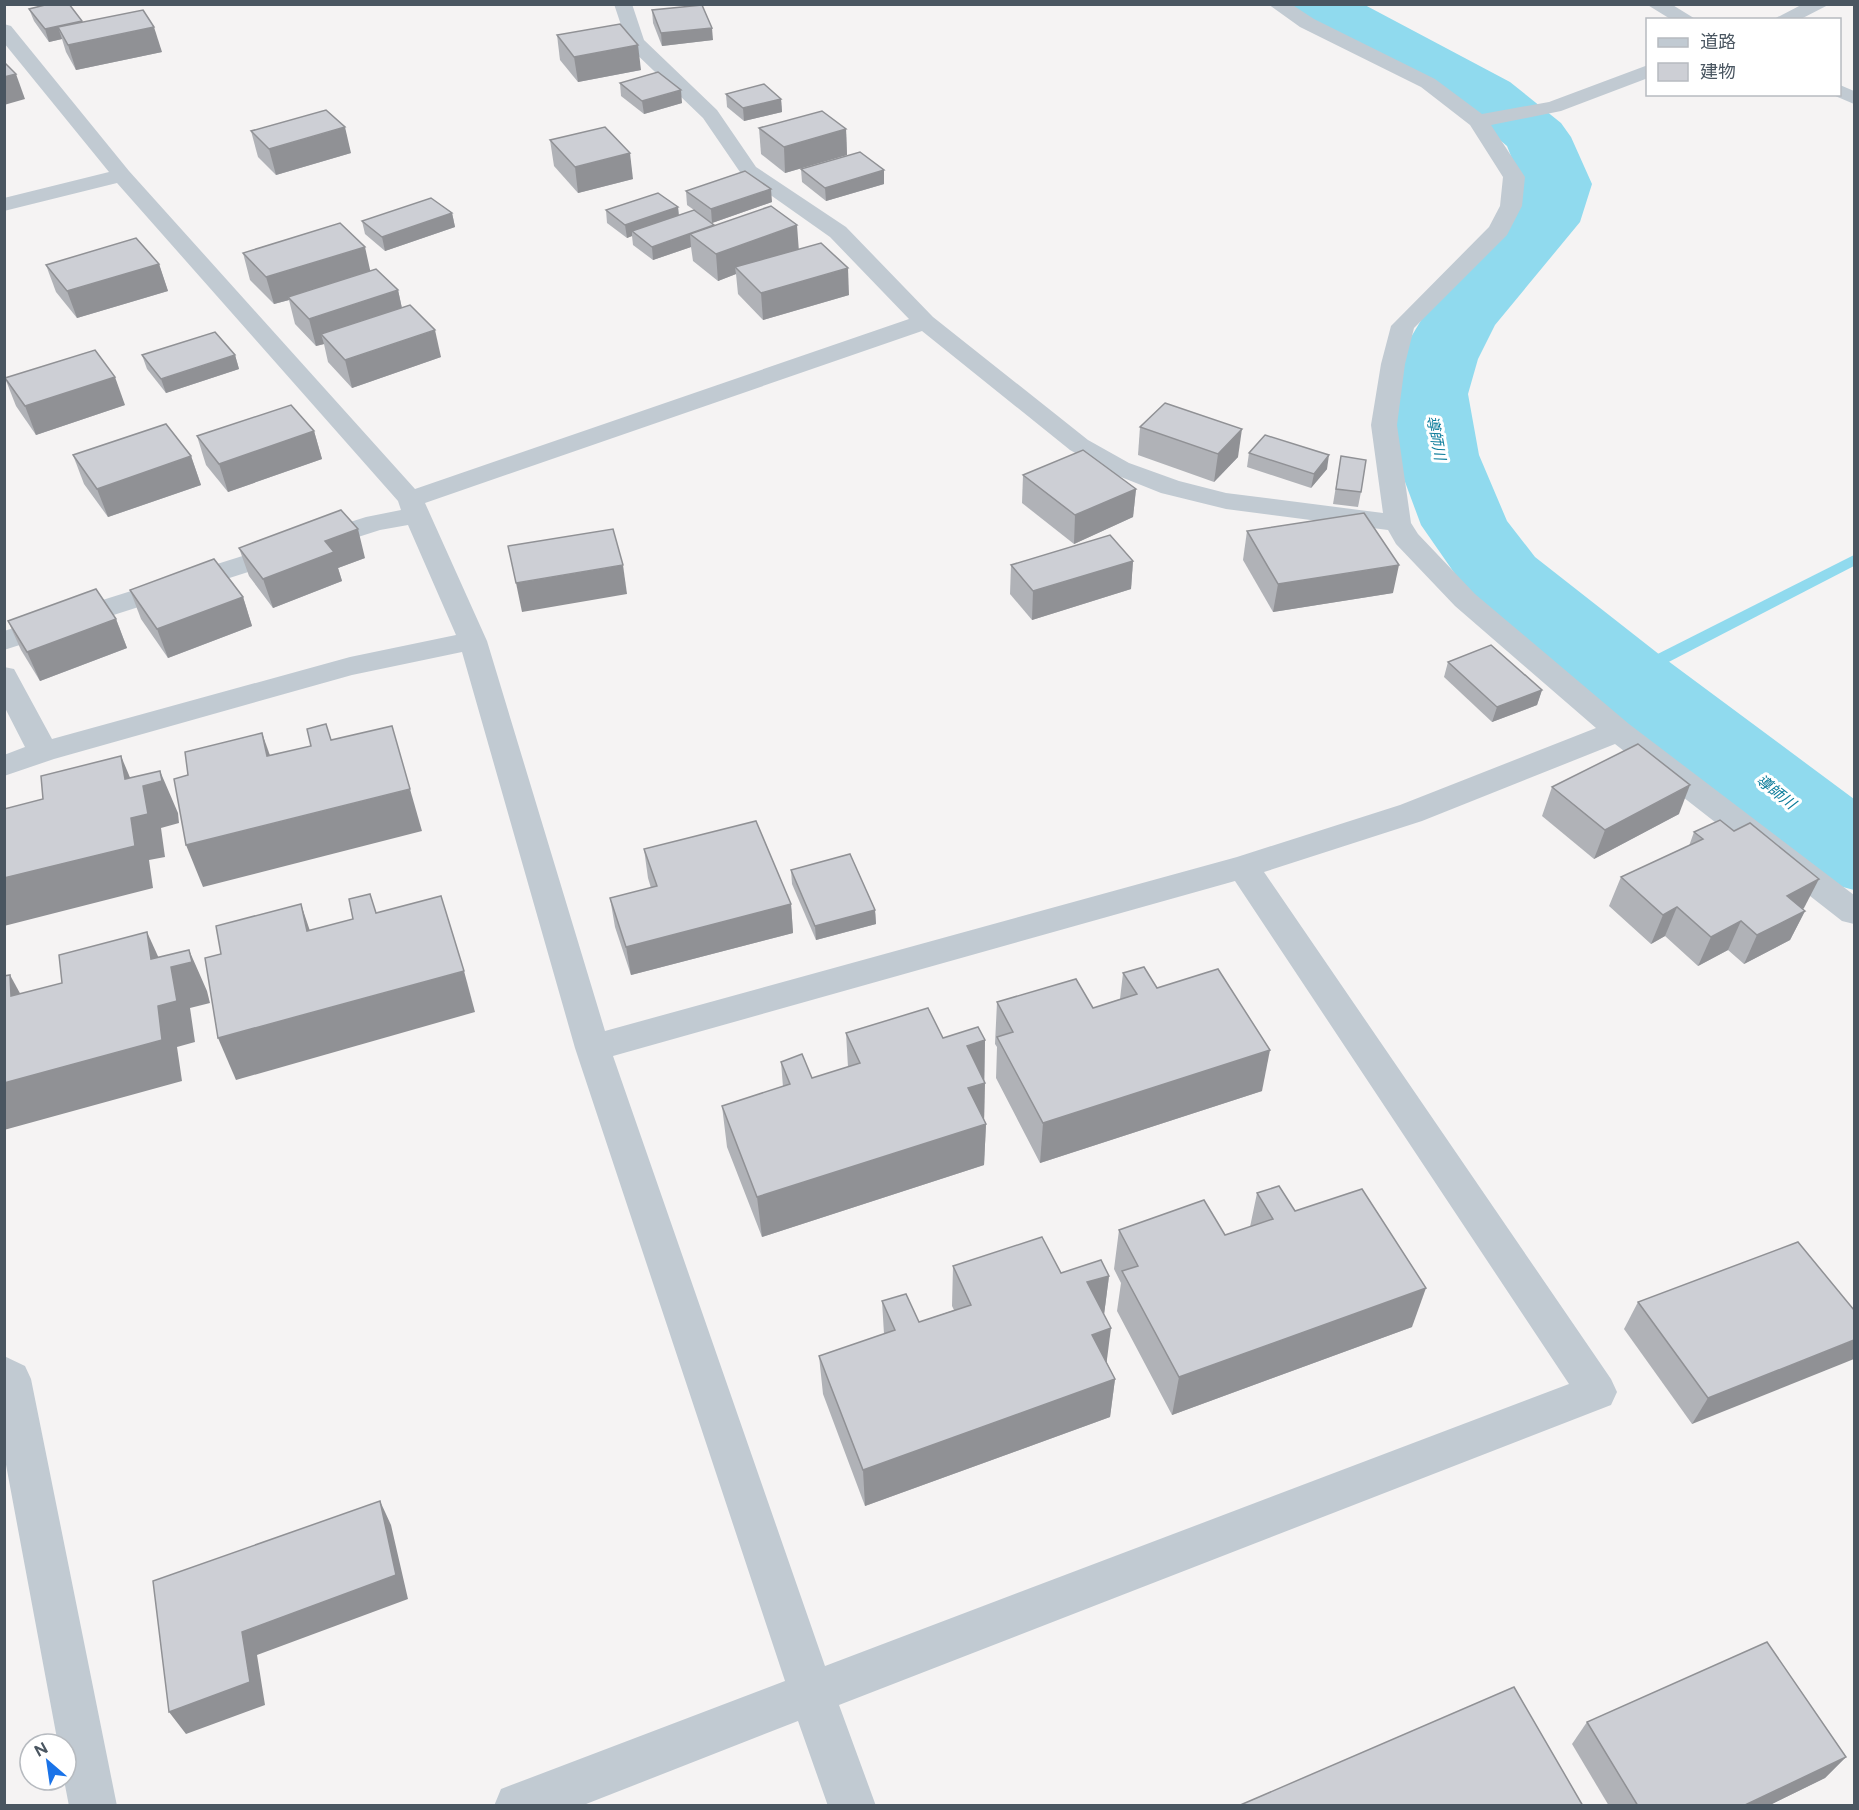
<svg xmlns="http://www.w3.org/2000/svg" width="1859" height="1810" viewBox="0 0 1859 1810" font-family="Figtree,'Noto Sans JP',sans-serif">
<rect width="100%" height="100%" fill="#f5f3f3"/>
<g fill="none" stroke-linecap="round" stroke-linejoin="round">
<path fill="#90daee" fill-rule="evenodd" d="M1854 555V566L1632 681H1620L1618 677 1620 673Z"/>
<path fill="#90daee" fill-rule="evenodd" d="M1287 4H1363L1510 82 1561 123 1571 137 1592 184 1580 222 1495 325 1478 359 1468 394 1479 455 1507 521 1535 557 1660 655 1854 799V890L1817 880 1592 699 1471 597 1421 525 1395 455 1388 394 1398 359 1423 317 1434 301 1510 216 1522 184 1507 146 1464 110 1296 17Z"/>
<g fill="#c1cad2" fill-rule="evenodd">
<path d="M614 4H632L644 40 717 110 756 167 846 227 933 317 1088 440 1129 463 1179 481 1226 493 1383 513 1371 425 1381 364 1391 326 1489 227 1500 206 1503 177 1470 125 1421 87 1300 27 1268 4H1291L1314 19 1435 79 1482 114 1549 102 1648 65V78L1561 111 1491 125 1525 177 1522 206 1507 235 1414 328 1405 364 1397 425 1411 523 1418 534 1475 594 1629 724 1854 895V924L1842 921 1615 744 1422 821 1264 872 1611 1379 1617 1392 1611 1405 839 1705 876 1806H828L798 1721 581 1806H494L501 1789 785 1681 575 1048 462 652 352 675 54 759 4 776V755L25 747 4 706V667L14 669 52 739 350 657 456 635 408 525 380 530 4 650V631L366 517 401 510 398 501 117 183 4 211V198L109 172 4 43V24L11 26 129 171 415 489 909 319 830 237 742 175 703 118 628 46ZM922 331 1070 450 1111 473 1161 493 1226 509 1388 530 1396 544 1455 606 1596 728 1400 805 1237 857 605 1031 487 641 425 503ZM1235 881 1569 1384 825 1666 613 1056Z"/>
<path d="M1646 4H1671L1697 20H1672Z"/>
<path d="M1803 4H1830L1799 20H1772Z"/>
<path d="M1840 85 1854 91V104L1833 95 1840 94Z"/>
<path d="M4 1356 25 1366 31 1379 117 1806H69L64 1780 66 1744H58L4 1454Z"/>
</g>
</g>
<g fill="#b0b2b7">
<path d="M29 9 82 21V22L162 52 76 70 66 52 62 39 49 42 34 21Z"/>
<path d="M652 10 713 40 662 46 653 23Z"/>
<path d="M557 35 641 70 578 82 560 60Z"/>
<path d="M620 83 682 103 644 114 621 96Z"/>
<path d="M726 94 781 99 782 112 744 121 727 107Z"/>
<path d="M759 128 846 129 847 155 785 173 761 154Z"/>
<path d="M251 131 351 153 276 175 258 157Z"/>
<path d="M550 140 633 179 578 193 554 166Z"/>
<path d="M801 169 884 184 826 201 802 182Z"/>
<path d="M686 191 772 202 712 223 687 205Z"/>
<path d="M678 207 679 215 799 249 849 295 763 320 738 294 736 274 718 281 693 261 691 247 653 260 633 245 632 236 627 238 607 223 606 210Z"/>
<path d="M452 213 455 227 385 251 365 234 362 221Z"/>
<path d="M243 253 370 271 398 290 402 308 441 357 352 388 328 362 324 344 316 346 295 324 289 300 274 304 250 280Z"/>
<path d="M159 264 168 291 77 318 56 292 46 265Z"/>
<path d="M142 355H235L239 369 166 393 147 369Z"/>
<path d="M5 378 125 405 36 435 16 406Z"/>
<path d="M1140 427 1238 457 1214 482 1138 455Z"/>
<path d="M314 431 322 459 228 492 206 465 197 436Z"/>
<path d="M1249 453 1327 469 1311 488 1247 467Z"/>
<path d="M73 455 191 456 201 485 108 517 84 484Z"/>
<path d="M1341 456 1361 492 1358 507 1333 504Z"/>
<path d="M1023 475 1136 489 1133 517 1074 544 1022 503Z"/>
<path d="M1247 531 1393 593 1273 612 1243 560Z"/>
<path d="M239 548 365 558 338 568 342 581 273 608 249 576Z"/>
<path d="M1133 561 1131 589 1032 620 1010 594 1011 565Z"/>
<path d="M130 590 243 597 252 626 168 658 141 619Z"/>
<path d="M116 619 127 648 40 681 21 650 8 621Z"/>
<path d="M1448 662 1542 690 1537 705 1492 722 1444 677Z"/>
<path d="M1552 787 1679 814 1594 859 1542 816Z"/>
<path d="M1694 832 1804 908 1803 909 1805 911 1790 940 1744 964 1728 950 1698 966 1665 936 1651 944 1609 906 1621 877 1689 846Z"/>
<path d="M644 849 791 904 793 933 631 975 615 927 610 898 651 888 648 878Z"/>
<path d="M791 870 875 910 876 924 816 940 792 884Z"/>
<path d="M1123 973 1157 988 1262 1091 1040 1163 996 1078 997 1047 995 1044 997 1002 1093 1008 1120 999Z"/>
<path d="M846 1033 985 1040 984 1120 986 1124 984 1165 762 1237 727 1147 722 1106 783 1087 781 1062 812 1078 848 1067Z"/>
<path d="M1257 1193 1295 1211 1412 1327 1172 1415 1117 1311 1121 1283 1114 1269 1119 1230 1225 1235 1250 1227Z"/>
<path d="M953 1266 1109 1276 1104 1314 1107 1363 1115 1379 1110 1417 865 1506 823 1394 819 1356 884 1334 882 1301 919 1322 954 1310 952 1306Z"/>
<path d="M1638 1302 1854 1310 1692 1424 1624 1329Z"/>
<path d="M1587 1722 1846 1757 1825 1778 1768 1806H1609L1572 1744Z"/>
</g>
<g fill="#909195">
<path d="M82 21 86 34 58 27 62 39 49 42 45 29Z"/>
<path d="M154 27 162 52 76 70 68 45Z"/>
<path d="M712 28 713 40 662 46 661 33Z"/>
<path d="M638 45 641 70 578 82 574 57Z"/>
<path d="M16 74 25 99 4 105V77Z"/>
<path d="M681 90 682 103 644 114 642 101Z"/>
<path d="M781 99 782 112 744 121 743 108Z"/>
<path d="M345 127 351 153 276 175 269 149Z"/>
<path d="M846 129 847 155 785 173 784 147Z"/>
<path d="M630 153 633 179 578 193 575 167Z"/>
<path d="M884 170V184L826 201 825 188Z"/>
<path d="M771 189 772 202 712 223 711 209Z"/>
<path d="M678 207 679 221 632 231V236L627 238 625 225Z"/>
<path d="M452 213 455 227 385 251 382 237Z"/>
<path d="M714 225 690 234 691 247 653 260 652 247Z"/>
<path d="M797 225 799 252 735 267 736 274 718 281 716 254Z"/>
<path d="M365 247 371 274 288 297 289 300 274 304 266 277Z"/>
<path d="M159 264 168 291 77 318 67 291Z"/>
<path d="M848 268 849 295 763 320 761 293Z"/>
<path d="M398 290 404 318 321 334 324 344 316 346 309 319Z"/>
<path d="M435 330 441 357 352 388 345 360Z"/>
<path d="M235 355 239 369 166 393 161 379Z"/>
<path d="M115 377 125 405 36 435 25 406Z"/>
<path d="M1242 429 1238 457 1214 482 1218 454Z"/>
<path d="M314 431 322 459 228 492 219 464Z"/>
<path d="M1329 455 1327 469 1311 488 1314 474Z"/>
<path d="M191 456 201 485 108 517 97 489Z"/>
<path d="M1136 489 1133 517 1074 544 1075 515Z"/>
<path d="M358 529 365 558 338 568 342 581 273 608 263 579 325 541Z"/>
<path d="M1133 561 1131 589 1032 620 1033 591Z"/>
<path d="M623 565 627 594 522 612 516 583Z"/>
<path d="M1399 565 1393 593 1273 612 1278 584Z"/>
<path d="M243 597 252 626 168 658 157 629Z"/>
<path d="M116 619 127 648 40 681 27 652Z"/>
<path d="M1542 690 1537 705 1492 722 1497 707Z"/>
<path d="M262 733 277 775 267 756Z"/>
<path d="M121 756 139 799 143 786 160 771 178 813 179 823 161 828 165 857 149 860 153 888 4 926V878L125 779Z"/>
<path d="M1690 785 1679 814 1594 859 1605 830Z"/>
<path d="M410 789 422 831 203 887 186 845Z"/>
<path d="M1819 879 1804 908 1773 925 1787 896Z"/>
<path d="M301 904 315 946 307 931Z"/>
<path d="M791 904 793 933 631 975 626 947Z"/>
<path d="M1677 907 1665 936 1651 944 1663 915Z"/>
<path d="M875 910 876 924 816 940 815 926Z"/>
<path d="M1805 911 1790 940 1744 964 1757 935Z"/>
<path d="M1741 921 1728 950 1698 966 1711 937Z"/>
<path d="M147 932 166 974 151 959Z"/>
<path d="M189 950 207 991 210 1003 190 1008 195 1042 177 1047 182 1081 4 1130V1083L158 1006 171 967Z"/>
<path d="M464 971 475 1012 236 1080 218 1038Z"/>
<path d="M10 975 33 1017 11 996Z"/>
<path d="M985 1040 984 1082 967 1046Z"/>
<path d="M1270 1050 1262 1091 1040 1163 1043 1123Z"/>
<path d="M985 1083 984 1124 968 1088Z"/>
<path d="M986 1124 984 1165 762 1237 757 1197Z"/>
<path d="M1109 1276 1104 1315 1087 1282Z"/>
<path d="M1426 1288 1412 1327 1172 1415 1179 1377Z"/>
<path d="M1111 1328 1106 1367 1092 1335Z"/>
<path d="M1854 1340V1359L1692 1424 1708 1398Z"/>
<path d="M1115 1379 1110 1417 865 1506 863 1470Z"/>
<path d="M380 1501 391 1525 408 1599 257 1655 265 1705 186 1734 169 1712 242 1632Z"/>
<path d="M1846 1757 1825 1778 1768 1806H1743Z"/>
</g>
<g fill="#cdcfd5" stroke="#909195" stroke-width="1.5">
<path d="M49 4H69L82 21 45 29 29 9Z"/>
<path d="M702 5 712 28 661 33 652 10Z"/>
<path d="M143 10 154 27 68 45 58 27Z"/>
<path d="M620 24 638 45 574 57 557 35Z"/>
<path d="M4 62 16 74 4 77Z"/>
<path d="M658 72 681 90 642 101 620 83Z"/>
<path d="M764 84 781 99 743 108 726 94Z"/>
<path d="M326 110 345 127 269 149 251 131Z"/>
<path d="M822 111 846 129 784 147 759 128Z"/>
<path d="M605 127 630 153 575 167 550 140Z"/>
<path d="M860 152 884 170 825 188 801 169Z"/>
<path d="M745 171 771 189 711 209 686 191Z"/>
<path d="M658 193 678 207 625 225 606 210Z"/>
<path d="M431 198 452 213 382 237 362 221Z"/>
<path d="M771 206 797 225 716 254 690 234Z"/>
<path d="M694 210 714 225 652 247 632 231Z"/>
<path d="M340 223 365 247 266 277 243 253Z"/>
<path d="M136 238 159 264 67 291 46 265Z"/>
<path d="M821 243 848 268 761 293 735 267Z"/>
<path d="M376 269 398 290 309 319 288 297Z"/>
<path d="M410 305 435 330 345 360 321 334Z"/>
<path d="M215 332 235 355 161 379 142 355Z"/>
<path d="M95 350 115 377 25 406 5 378Z"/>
<path d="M1165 403 1242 429 1218 454 1140 427Z"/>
<path d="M291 405 314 431 219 464 197 436Z"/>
<path d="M166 424 191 456 97 489 73 455Z"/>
<path d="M1265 435 1329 455 1314 474 1249 453Z"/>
<path d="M1083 450 1136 489 1075 515 1023 475Z"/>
<path d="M1341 456 1366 460 1361 492 1336 489Z"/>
<path d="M341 510 358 529 325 541 334 552 263 579 239 548Z"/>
<path d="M1364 513 1399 565 1278 584 1247 531Z"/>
<path d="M613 529 623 565 516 583 508 546Z"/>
<path d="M1110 535 1133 561 1033 591 1011 565Z"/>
<path d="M214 559 243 597 157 629 130 590Z"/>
<path d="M96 589 116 619 27 652 8 621Z"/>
<path d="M1491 645 1542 690 1497 707 1448 662Z"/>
<path d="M326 724 331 740 392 726 410 789 186 845 174 779 188 775 185 752 262 733 267 756 311 746 307 729Z"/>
<path d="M1638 744 1690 785 1605 830 1552 787Z"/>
<path d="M121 756 125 779 160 771 162 781 143 786 148 814 131 818 135 846 4 878V809L43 799 41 776Z"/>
<path d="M1720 820 1734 831 1750 823 1819 879 1787 896 1805 911 1757 935 1741 921 1711 937 1677 907 1663 915 1621 877 1703 839 1694 832Z"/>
<path d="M756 821 791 904 626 947 610 898 657 886 644 849Z"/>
<path d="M850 854 875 910 815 926 791 870Z"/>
<path d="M370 894 376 913 441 896 464 971 218 1038 205 958 221 954 216 926 301 904 307 931 353 919 349 899Z"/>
<path d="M147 932 151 959 189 950 192 962 171 967 177 1001 158 1006 162 1040 4 1083V976L10 975 11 996 62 983 59 955Z"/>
<path d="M1144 967 1157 988 1218 969 1270 1050 1043 1123 997 1037 1013 1032 997 1002 1076 979 1093 1008 1137 994 1123 973Z"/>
<path d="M928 1008 943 1038 978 1027 985 1040 967 1046 985 1083 968 1088 986 1124 757 1197 722 1106 790 1084 781 1062 802 1054 812 1078 860 1063 846 1033Z"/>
<path d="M1279 1186 1295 1211 1362 1189 1426 1288 1179 1377 1122 1271 1138 1266 1119 1230 1204 1200 1225 1235 1273 1219 1257 1193Z"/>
<path d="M1042 1237 1061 1273 1101 1260 1109 1276 1087 1282 1111 1328 1092 1335 1115 1379 863 1470 819 1356 895 1330 882 1301 906 1294 919 1322 971 1305 953 1266Z"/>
<path d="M1798 1242 1854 1310V1340L1708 1398 1638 1302Z"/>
<path d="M380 1501 396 1575 242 1632 250 1682 169 1712 153 1581Z"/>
<path d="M1767 1642 1846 1757 1743 1806H1638L1587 1722Z"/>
<path d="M1514 1687 1583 1806H1238Z"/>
</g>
<g text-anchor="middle" stroke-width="6" stroke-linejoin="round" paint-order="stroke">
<g font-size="15" font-style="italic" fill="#0c7c9b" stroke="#fff">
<text transform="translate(1436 438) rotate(79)" y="5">導師川</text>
<text transform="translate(1776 792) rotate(38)" y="5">導師川</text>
</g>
</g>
<rect width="1859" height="1810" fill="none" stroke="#4a5661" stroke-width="12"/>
<rect x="1646" y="18" width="195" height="78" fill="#ffffff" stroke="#b7bbc0" stroke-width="1.5"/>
<rect x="1658" y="38" width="30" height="9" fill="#c1cad2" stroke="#b7bbc0" stroke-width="1.5"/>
<text x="1700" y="48" font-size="18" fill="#4a5661">道路</text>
<rect x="1658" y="63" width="30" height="18" fill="#cdcfd5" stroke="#b7bbc0" stroke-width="1.5"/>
<text x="1700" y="78" font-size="18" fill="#4a5661">建物</text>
<g transform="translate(48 1762) rotate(331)"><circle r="28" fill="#ffffff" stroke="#b7bbc0" stroke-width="1.5"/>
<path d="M0-4.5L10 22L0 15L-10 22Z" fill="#1a73e8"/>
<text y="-9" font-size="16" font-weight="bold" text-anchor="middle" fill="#4a5661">N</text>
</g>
</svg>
